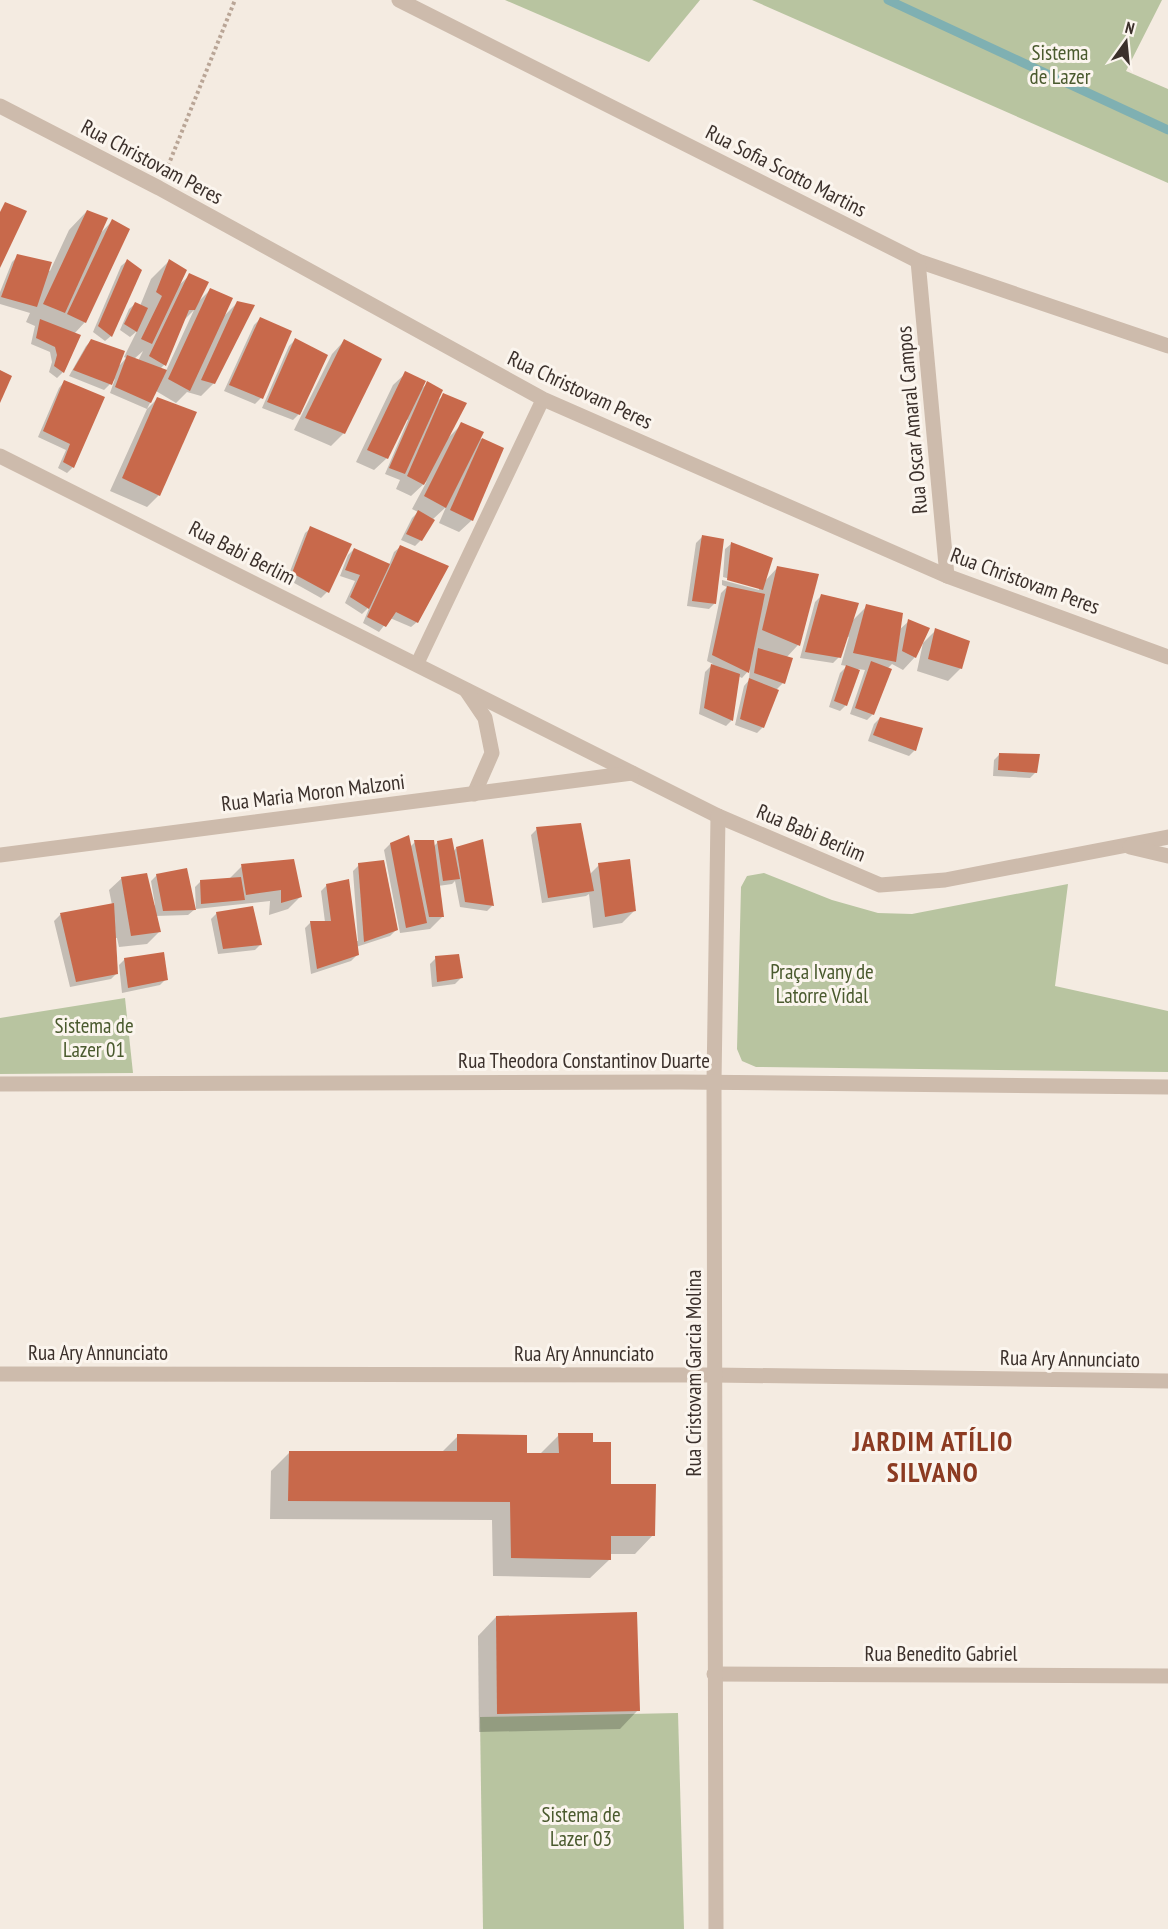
<svg xmlns="http://www.w3.org/2000/svg" width="1168" height="1929" viewBox="0 0 1168 1929" font-family="'PT Sans Narrow',sans-serif">
<rect width="100%" height="100%" fill="#f4ebe1"/>
<g fill="#b8c4a0">
<path d="M505 0H700L649 62Z"/>
<path d="M752 0H1162L1126 71 1168 89V183Z"/>
<path d="M764 873 832 900 878 913 912 914 1068 884 1055 986 1168 1011V1072L756 1067 742 1061 737 1049 741 887 747 876Z"/>
<path d="M125 998 133 1073 0 1074V1018Z"/>
<path d="M678 1713 684 1929H483L480 1717Z"/>
</g>
<g fill="#0003" fill-rule="evenodd">
<path d="M87 211 99 235 112 221 85 322 74 334 63 372 57 378 49 372 52 362 50 352 31 344 35 326 26 322 30 313 0 304V292L12 262 18 256 50 271 69 230Z"/>
<path d="M127 261 111 336 105 341 93 332 121 266Z"/>
<path d="M169 261 177 287 190 275 199 301 210 290 223 317 238 302 214 383 201 396 187 392 176 403 156 391 147 409 157 399 159 495 147 507 110 491 147 409 110 393 115 379 104 390 69 376 86 346 92 340 120 365 126 358 124 357 137 331 130 337 120 330 129 309 135 304 140 306 151 279ZM194 310 166 371 160 369 164 365 183 321ZM143 351 138 361 134 359Z"/>
<path d="M260 319 261 398 255 404 224 391 254 325Z"/>
<path d="M295 340 302 411 293 420 262 408 289 346Z"/>
<path d="M344 341V433L331 446 294 430 332 354Z"/>
<path d="M406 373 420 390 428 383 436 402 444 395 447 439 462 424 479 438 502 449 472 520 459 532 439 523 446 507 432 520 421 540 415 546 401 540 412 518 418 512 412 509 427 481 411 496 396 489 400 480 385 474 408 420 406 419 387 458 374 470 356 462 393 385Z"/>
<path d="M64 382 103 398 73 467 67 473 58 468 66 450 38 437 59 388Z"/>
<path d="M311 528 350 545 327 592 321 598 287 579 305 533Z"/>
<path d="M702 537 714 604 709 609 687 606 696 543Z"/>
<path d="M731 544 765 581 778 567 817 575 798 645 786 658 783 683 776 690 763 727 757 733 735 725 744 686 750 679H749L750 669 742 678 738 676 732 720 726 726 699 714 705 672 713 664 707 661 721 593 727 587 722 585V580L759 590V587L723 577 725 549Z"/>
<path d="M400 547 417 622 411 627 390 618 379 632 363 623 370 606 362 614 345 603 355 581 340 576 348 555 354 549 389 565 394 552Z"/>
<path d="M821 596 852 621 867 606 899 630 909 621 915 657 903 670 892 664 887 669 873 714 867 720 850 714 865 670 858 669 846 705 840 711 829 707 840 673 847 666 841 665 849 637 846 636 839 657 833 663 800 658 815 602Z"/>
<path d="M936 630 961 668 948 681 917 671 923 643Z"/>
<path d="M880 718 915 750 909 756 868 741 874 724Z"/>
<path d="M1000 754 1036 772 1030 778 993 776 994 760Z"/>
<path d="M537 829 589 875 599 865 635 910 622 923 593 928 589 894 586 896 542 903 531 835Z"/>
<path d="M415 842 433 847 438 842 453 852 456 848 492 906 487 911 460 907 455 881 452 884 438 886 443 916 430 929 400 933 384 850 390 844 410 847Z"/>
<path d="M359 865 396 930 390 936 356 947 357 955 351 961 311 974 305 928 311 922H325L321 891 327 885 356 941H358L353 871Z"/>
<path d="M242 866 300 897 288 909 269 915 270 901 196 909 195 887 201 881 229 879Z"/>
<path d="M157 875 194 910 188 915 155 916 159 932 147 944 119 947 117 938H115L117 973 111 979 70 987 54 921 60 915 112 905 109 890 122 878 153 906 155 905 151 881Z"/>
<path d="M217 913 260 945 255 950 218 954 211 919Z"/>
<path d="M436 958 461 978 455 984 432 987 430 964Z"/>
<path d="M125 959 166 979 160 985 122 993 119 965Z"/>
<path d="M559 1435 592 1444 610 1486 653 1535 635 1554H609V1560L590 1578 493 1576 492 1520 270 1519 271 1471 290 1452 441 1453 458 1436 526 1455 540 1454Z"/>
<path d="M496 1617 638 1710 620 1729 479 1732 478 1636Z"/>
</g>
<g fill="none" stroke-linecap="round" stroke-linejoin="round">
<path stroke="#7fb0b2" stroke-width="9" d="M888 0 1168 130"/>
</g>
<g fill="#c8694b">
<path d="M5 202 27 211 0 268V212Z"/>
<path d="M87 210 108 218 65 313 43 304Z"/>
<path d="M112 219 130 229 86 323 67 314Z"/>
<path d="M17 254 52 262 37 307 1 297Z"/>
<path d="M127 259 142 270 112 337 98 326Z"/>
<path d="M169 259 187 270 152 344 141 339 162 296 156 292Z"/>
<path d="M189 273 209 282 195 310H189L166 366 149 356Z"/>
<path d="M210 288 233 298 190 391 168 379Z"/>
<path d="M237 301 255 305 215 384 201 380Z"/>
<path d="M135 302 148 308 137 332 124 324Z"/>
<path d="M260 317 292 331 263 399 229 385Z"/>
<path d="M40 319 81 335 64 373 54 366 57 355 55 347 36 338Z"/>
<path d="M295 338 328 355 300 415 267 402Z"/>
<path d="M91 339 125 351 112 385 73 370Z"/>
<path d="M344 339 382 359 345 434 305 418Z"/>
<path d="M127 355 167 370 151 403 115 387Z"/>
<path d="M0 370 12 376 0 403Z"/>
<path d="M405 371 426 381 388 459 367 450Z"/>
<path d="M64 380 105 397 74 468 63 462 70 444 43 431Z"/>
<path d="M427 381 443 390 405 474 389 468Z"/>
<path d="M443 393 467 403 424 485 407 476Z"/>
<path d="M157 397 197 412 160 496 122 478Z"/>
<path d="M461 422 484 432 446 508 424 496Z"/>
<path d="M482 438 504 448 473 521 450 510Z"/>
<path d="M418 510 435 520 422 541 406 534Z"/>
<path d="M310 526 352 544 329 593 292 573Z"/>
<path d="M702 535 724 539 716 604 692 601Z"/>
<path d="M731 542 773 558 763 590 727 580Z"/>
<path d="M400 545 449 566 418 623 396 612 386 627 367 617Z"/>
<path d="M354 548 390 564 369 609 350 597 360 575 345 570Z"/>
<path d="M777 566 819 574 800 646 762 630Z"/>
<path d="M727 586 765 594 749 673 712 655Z"/>
<path d="M821 594 859 603 841 658 805 652Z"/>
<path d="M866 604 903 613 896 662 853 653Z"/>
<path d="M908 619 930 628 916 658 902 651Z"/>
<path d="M935 628 970 641 962 669 928 659Z"/>
<path d="M758 648 793 658 785 684 754 673Z"/>
<path d="M871 661 892 669 874 715 855 708Z"/>
<path d="M711 664 740 674 733 721 704 708Z"/>
<path d="M846 665 860 670 847 706 834 701Z"/>
<path d="M749 678 779 690 764 728 740 719Z"/>
<path d="M880 717 923 728 916 751 873 735Z"/>
<path d="M999 753 1040 754 1037 773 998 770Z"/>
<path d="M581 823 594 891 548 898 536 827Z"/>
<path d="M409 835 427 923 406 928 390 843Z"/>
<path d="M452 838 460 879 443 881 437 841Z"/>
<path d="M483 839 494 906 465 902 456 847Z"/>
<path d="M414 840H434L444 917H429Z"/>
<path d="M294 859 302 897 281 903V890L246 895 241 864Z"/>
<path d="M630 859 636 911 605 917 598 863Z"/>
<path d="M384 860 398 930 364 942 358 863Z"/>
<path d="M187 868 196 910 163 911 156 874Z"/>
<path d="M147 873 161 932 131 936 121 877Z"/>
<path d="M241 877 245 900 201 904 200 880Z"/>
<path d="M349 879 359 955 317 969 310 921H331L326 884Z"/>
<path d="M114 903 118 974 76 982 60 913Z"/>
<path d="M253 906 262 945 223 949 216 912Z"/>
<path d="M164 952 168 980 128 988 124 958Z"/>
<path d="M459 954 463 978 437 982 435 956Z"/>
<path d="M558 1433H593V1442H611V1484H656L655 1536H611V1560L511 1558 510 1502 288 1501 289 1451H457V1434L527 1435V1453H559Z"/>
<path d="M637 1612 640 1711 497 1714 496 1616Z"/>
</g>
<g fill="none" stroke-linecap="round" stroke-linejoin="round">
<path stroke="#b9a596" stroke-width="4" stroke-dasharray="3 3" stroke-linecap="butt" d="M168 166 235 0"/>
<path stroke="#cdbbac" stroke-width="14" d="M417 664 543 399"/>
<g stroke="#cdbbac" stroke-width="15">
<path d="M399 0 918 261 1168 346"/>
<path d="M0 106 159 188 543 399 947 576 1168 657"/>
<path d="M918 261 947 576"/>
<path d="M0 456 718 816 880 885 945 880 1168 837"/>
<path d="M466 690 485 718 492 753 474 794"/>
<path d="M1130 847 1168 856"/>
<path d="M0 855 632 773"/>
<path d="M0 1084 679 1082 1168 1087"/>
<path d="M0 1374 715 1375 1168 1381"/>
<path d="M714 1674 1168 1676"/>
<path d="M716 1929 714 1082 718 816"/>
</g>
</g>
<g text-anchor="middle" stroke-width="6" stroke-linejoin="round" paint-order="stroke">
<g font-size="21" fill="#4a5a2e" stroke="#fbf5ee">
<text x="1060" y="60">Sistema<tspan x="1060" dy="24">de Lazer</tspan></text>
<text x="822" y="979">Praça Ivany de<tspan x="822" dy="24">Latorre Vidal</tspan></text>
<text x="94" y="1033">Sistema de<tspan x="94" dy="24">Lazer 01</tspan></text>
<text x="581" y="1822">Sistema de<tspan x="581" dy="24">Lazer 03</tspan></text>
</g>
<g font-size="21" fill="#3b302b" stroke="#fbf5ee">
<text transform="translate(152 162) rotate(28)" y="7">Rua Christovam Peres</text>
<text transform="translate(786 171) rotate(27)" y="7">Rua Sofia Scotto Martins</text>
<text transform="translate(580 390) rotate(25)" y="7">Rua Christovam Peres</text>
<text transform="translate(912 420) rotate(-95)" y="7">Rua Oscar Amaral Campos</text>
<text transform="translate(242 553) rotate(27)" y="7">Rua Babi Berlim</text>
<text transform="translate(1025 581) rotate(20)" y="7">Rua Christovam Peres</text>
<text transform="translate(313 793) rotate(-7)" y="7">Rua Maria Moron Malzoni</text>
<text transform="translate(811 833) rotate(23)" y="7">Rua Babi Berlim</text>
<text x="584" y="1068">Rua Theodora Constantinov Duarte</text>
<text x="98" y="1360">Rua Ary Annunciato</text>
<text x="584" y="1361">Rua Ary Annunciato</text>
<text transform="translate(1070 1359) rotate(1)" y="7">Rua Ary Annunciato</text>
<text transform="translate(694 1373) rotate(-90)" y="7">Rua Cristovam Garcia Molina</text>
<text x="941" y="1661">Rua Benedito Gabriel</text>
</g>
<g font-size="27" font-weight="bold" letter-spacing="1.5" fill="#8c3b22" stroke="#fbf5ee">
<text x="933" y="1451">JARDIM ATÍLIO<tspan x="933" dy="31">SILVANO</tspan></text>
</g>
</g>
<g transform="translate(1126 42) rotate(15)" stroke="#fbf5ee" stroke-width="4.5" paint-order="stroke">
<path d="M0-4.5L10 22L0 15L-10 22Z" fill="#3b302b"/>
<text y="-9" font-size="16" font-weight="bold" text-anchor="middle" fill="#3b302b">N</text>
</g>
</svg>
